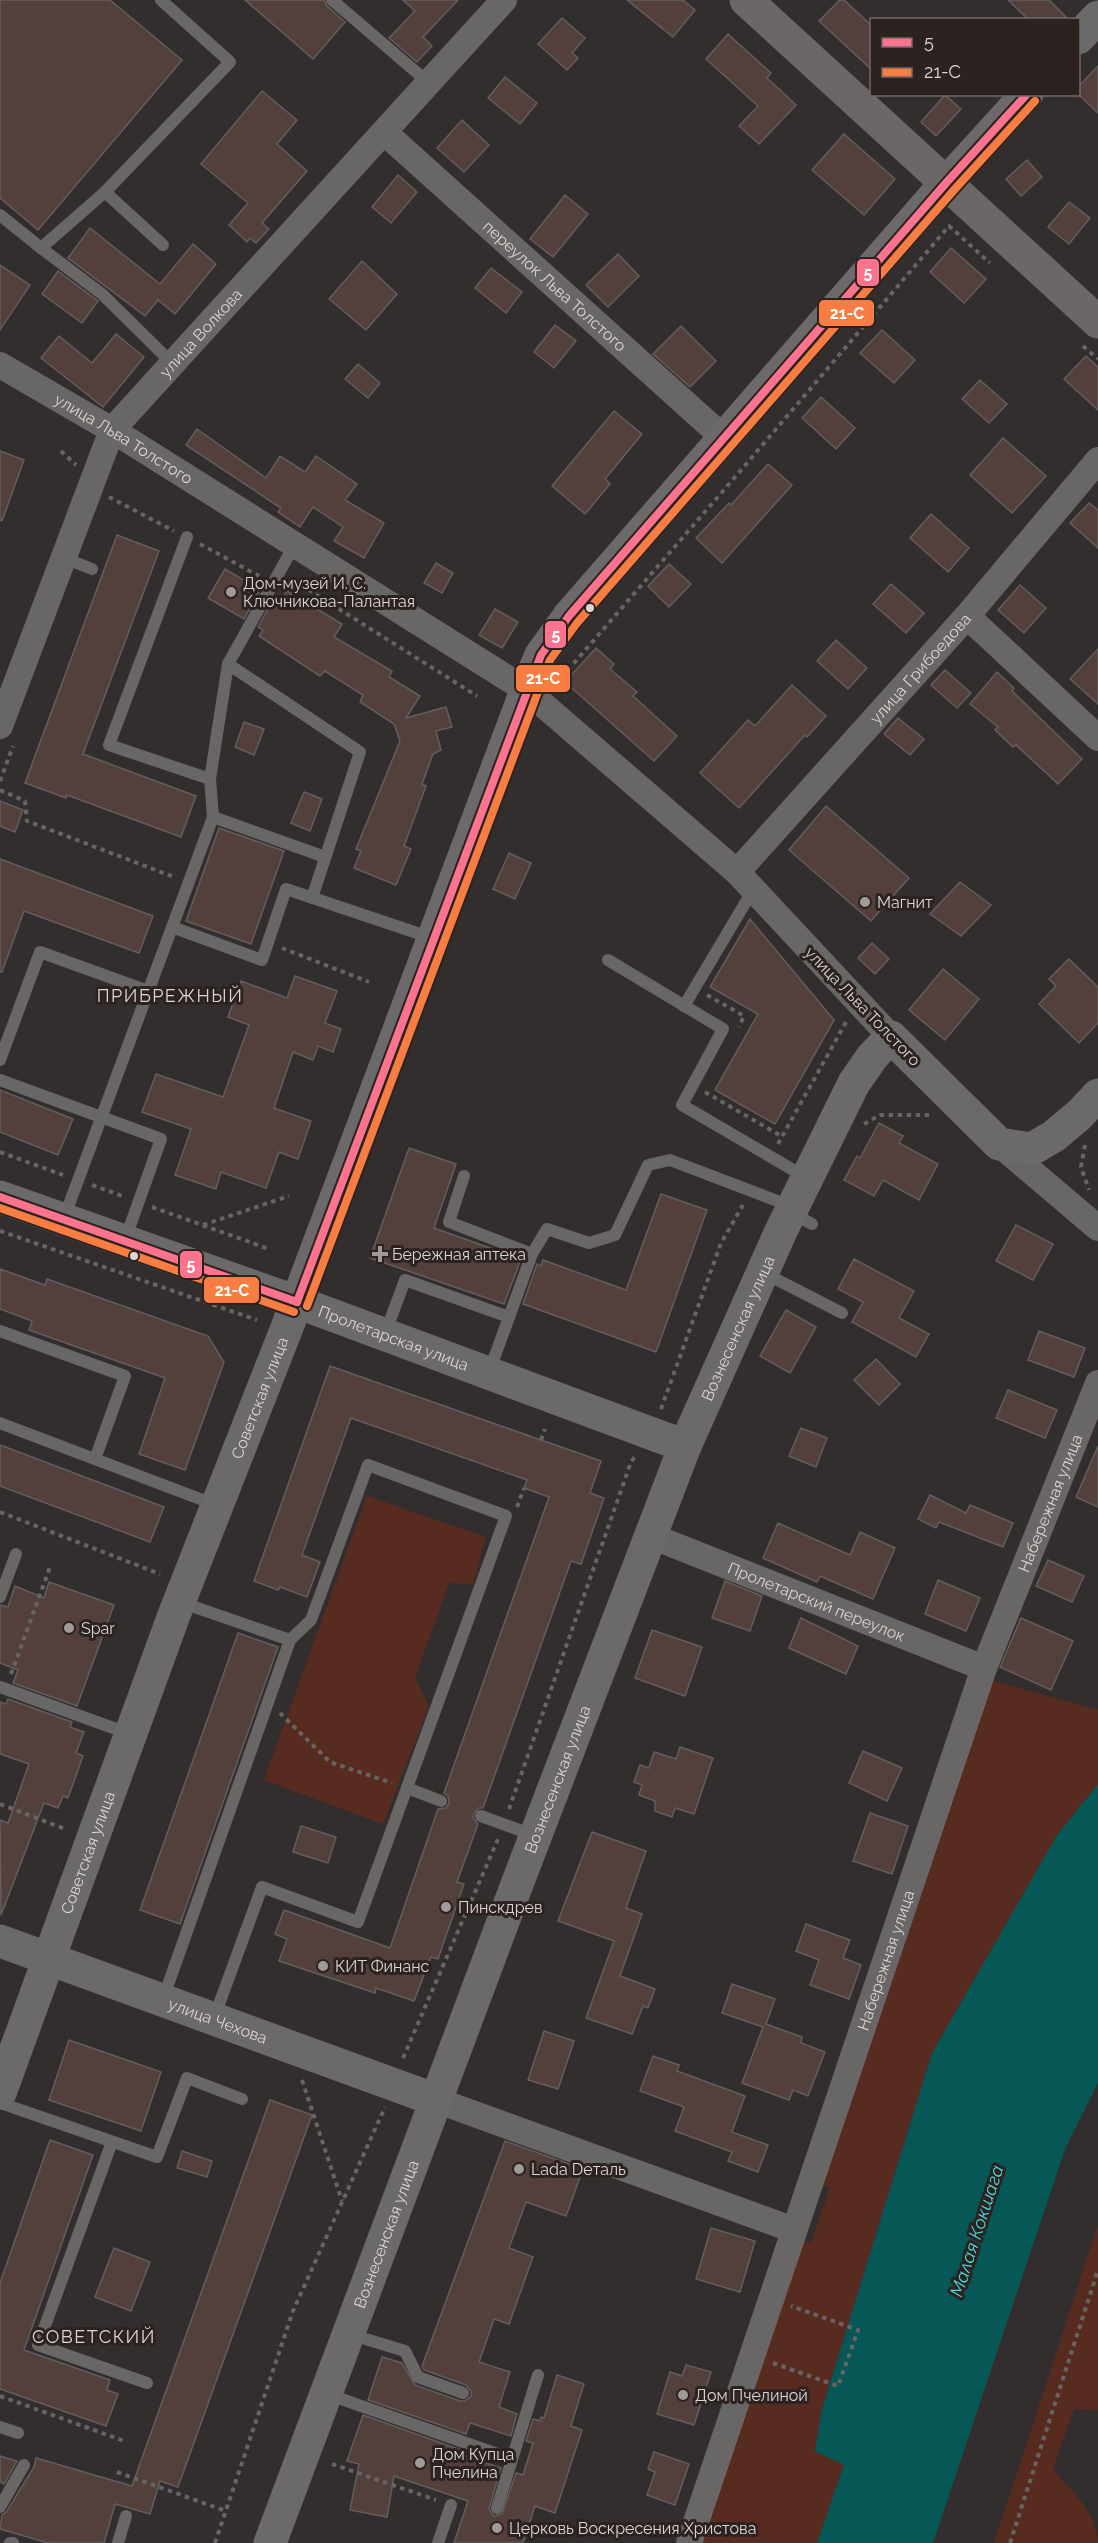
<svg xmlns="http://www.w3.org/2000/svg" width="1098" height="2543" viewBox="0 0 1098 2543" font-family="Raleway,sans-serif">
<rect width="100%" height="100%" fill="#332e2e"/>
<g fill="#582b21">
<path d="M367 1496 486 1537 473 1584 449 1583 415 1678 429 1706 383 1824 264 1780Z"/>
<path d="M987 1679 1098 1710V1784L1057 1835 932 2053 822 2409 815 2451 844 2464 817 2543H695L796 2238 811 2243 830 2188 814 2182Z"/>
<path d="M1098 2225V2410L1074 2409 1053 2469C1071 2491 1098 2513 1098 2543H994Z"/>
</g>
<path fill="#065857" d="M1098 1784V2083L1065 2149 933 2543H817L844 2465 815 2451 822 2409 932 2053 1057 1835Z"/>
<g fill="#53403c" stroke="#635e5e" stroke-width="1.5">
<path d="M0 0H110L182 60 38 230 0 198Z"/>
<path d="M245 0H324L327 6 345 22 313 59Z"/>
<path d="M403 0H458L423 37 432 46 417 62 389 38 415 11Z"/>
<path d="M627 0H683L695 10 673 37Z"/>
<path d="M840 0H844L872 26V70L819 21Z"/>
<path d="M1008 0H1049L1069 20H1029Z"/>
<path d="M562 18 585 38 572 53 578 58 567 70 538 44Z"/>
<path d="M728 34 771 73 767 78 796 105 759 144 739 126 758 106 706 59Z"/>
<path d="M1098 66V113L1078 94V87Z"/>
<path d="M505 77 537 103 520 124 488 98Z"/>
<path d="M262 91 297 120 277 144 307 171 262 223 269 229 256 243 250 238 247 242 229 225 248 203 201 164Z"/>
<path d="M945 95 961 109 936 136 921 122Z"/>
<path d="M462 120 489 145 464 172 437 148Z"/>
<path d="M844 134 895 179 864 215 812 170Z"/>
<path d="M1027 160 1042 177 1021 196 1006 179Z"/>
<path d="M398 175 417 192 391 223 372 207Z"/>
<path d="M565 195 588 214 553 257 530 239Z"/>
<path d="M1069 202 1090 218 1069 244 1048 227Z"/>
<path d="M90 228 160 284 193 244 216 264 175 314 158 300 145 316 68 258Z"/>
<path d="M951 248 986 279 964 303 930 272Z"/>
<path d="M618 254 639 276 608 307 586 285Z"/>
<path d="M362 261 397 294 366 330 329 299Z"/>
<path d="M0 265 30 285 0 330Z"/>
<path d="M491 268 522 292 506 313 475 288Z"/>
<path d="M58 271 98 301 82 323 42 294Z"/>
<path d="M555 325 576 341 554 368 534 352Z"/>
<path d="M681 326 716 361 690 387 653 354Z"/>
<path d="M882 330 915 360 894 383 860 353Z"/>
<path d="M116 334 144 357 103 407 41 358 59 336 92 363Z"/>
<path d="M1086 356 1098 367V410L1064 379Z"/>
<path d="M358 364 380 383 368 398 345 379Z"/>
<path d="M980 380 1007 404 989 423 962 399Z"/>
<path d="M821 397 855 428 836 449 802 418Z"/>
<path d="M614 411 642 434 605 479 610 484 585 514 552 486Z"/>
<path d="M197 429 266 478 280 456 305 472 316 456 357 484 345 500 384 523 364 558 334 541 343 527 313 507 300 527 278 512 281 508 186 445Z"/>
<path d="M1003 438 1046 476 1012 513 970 475Z"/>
<path d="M0 451 24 460 2 521 0 520Z"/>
<path d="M768 464 792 485 722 563 696 538 729 503 731 505Z"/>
<path d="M1089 503 1098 510V548L1070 523Z"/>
<path d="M931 514 969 548 948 572 910 538Z"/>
<path d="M117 535 159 551 83 754 196 796 181 837 67 795 66 798 25 783Z"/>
<path d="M436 563 453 573 442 593 424 583Z"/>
<path d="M669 564 691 584 669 607 648 586Z"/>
<path d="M225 569 260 590 244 619 208 598Z"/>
<path d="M891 584 924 613 906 633 873 604Z"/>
<path d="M1020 585 1046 608 1024 633 998 610Z"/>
<path d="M287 591 342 624 334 637 392 671 389 677 420 696 406 718 446 707 452 727 436 731 441 750 433 754 422 784 426 786 404 846 411 849 396 885 354 868 361 851 356 849 400 741 394 724 360 702 363 695 325 671 320 676 259 636 263 630 258 627 274 598 280 602Z"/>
<path d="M495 609 518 622 502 648 479 635Z"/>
<path d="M836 640 867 668 848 689 817 661Z"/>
<path d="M596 648 614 664 610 669 637 692 633 696 677 736 654 761 565 682Z"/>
<path d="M1098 649V704L1070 679Z"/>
<path d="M945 670 971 693 957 708 931 685Z"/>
<path d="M997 672 1014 688 1012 691 1082 759 1058 784 1016 745 1013 747 995 730 998 727 970 704Z"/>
<path d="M792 685 826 716 807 737 805 735 739 808 700 773 748 720 755 726Z"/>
<path d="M898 718 924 739 910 755 884 734Z"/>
<path d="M244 722 264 729 254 755 235 747Z"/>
<path d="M304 792 322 799 310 831 291 823Z"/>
<path d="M0 801 23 810 15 832 0 826Z"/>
<path d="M826 806 909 878 871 921 789 850Z"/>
<path d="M219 828 284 851 251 944 186 921Z"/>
<path d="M509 853 531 863 515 899 493 889Z"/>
<path d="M0 859 153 916 139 953 24 911 2 972H0Z"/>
<path d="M960 882 991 905 961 936 930 914Z"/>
<path d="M750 919 834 1020 775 1124 715 1090 758 1014 710 987Z"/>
<path d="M872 943 889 959 875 974 858 958Z"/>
<path d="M1069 959 1098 987V1023L1079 1043 1039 1004 1056 986 1049 979Z"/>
<path d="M943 969 979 999 945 1040 909 1010Z"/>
<path d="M295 976 337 991 325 1023 341 1029 333 1052 318 1046 313 1060 293 1052 274 1108 311 1121 298 1159 279 1152 266 1188 221 1172 216 1189 175 1175 191 1129 142 1112 156 1074 223 1097 249 1025 228 1017 241 981 287 998Z"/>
<path d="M0 1090 73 1119 58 1155 0 1132Z"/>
<path d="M879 1123 903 1136 899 1143 938 1164 919 1200 883 1180 874 1196 844 1180 857 1156 860 1158Z"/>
<path d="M409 1148 456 1164 434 1228 521 1259 504 1304 370 1258Z"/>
<path d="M661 1194 707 1210 656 1352 523 1304 537 1264 541 1266 543 1260 626 1290Z"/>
<path d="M1016 1225 1053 1244 1033 1280 996 1261Z"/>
<path d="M854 1259 914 1291 899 1318 929 1334 916 1357 852 1322 863 1302 838 1289Z"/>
<path d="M0 1269 45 1285 47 1279 208 1336 224 1362 185 1470 139 1454 165 1378 29 1330 32 1321 0 1309Z"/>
<path d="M786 1310 816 1327 790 1373 760 1356Z"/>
<path d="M1039 1331 1085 1348 1074 1377 1028 1360Z"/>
<path d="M876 1359 900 1384 879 1405 854 1380Z"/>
<path d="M330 1366 601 1461 590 1493 604 1498 581 1564 571 1561 483 1808H479L474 1813 473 1818 478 1824 457 1882 464 1884 438 1959 431 1957 414 2001 376 1988 375 1993 279 1961 287 1939 275 1934 284 1910 390 1948 438 1809 446 1808 449 1803 448 1796 444 1793 549 1497 524 1488 527 1480 351 1418 302 1555 320 1562 307 1597 280 1587 278 1590 254 1581Z"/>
<path d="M1008 1390 1057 1410 1045 1438 996 1418Z"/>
<path d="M801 1428 827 1438 816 1467 789 1456Z"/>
<path d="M0 1445 164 1507 150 1542 0 1486Z"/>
<path d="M1098 1446V1507L1076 1497Z"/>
<path d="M930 1495 966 1513 970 1505 1013 1523 1003 1547 939 1522 936 1528 918 1519Z"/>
<path d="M778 1523 850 1555 860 1532 895 1548 873 1599 820 1576 817 1582 763 1558Z"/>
<path d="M1048 1560 1084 1576 1072 1602 1036 1586Z"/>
<path d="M938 1580 980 1598 966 1631 925 1614Z"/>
<path d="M725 1581 762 1596 750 1631 712 1618Z"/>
<path d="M49 1582 114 1605 77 1706 13 1683 18 1670 0 1663V1605L8 1607 15 1586 44 1598Z"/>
<path d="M801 1618 858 1646 846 1674 789 1648Z"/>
<path d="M1021 1618 1073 1641 1051 1690 1000 1667Z"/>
<path d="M652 1630 702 1647 685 1696 635 1678Z"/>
<path d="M238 1633 278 1647 180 1924 140 1910Z"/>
<path d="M8 1699 72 1722 70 1727 84 1732 76 1753 83 1756 68 1798 63 1796 58 1808 44 1803 1 1915 0 1820 8 1823 29 1764 0 1754V1702L6 1704Z"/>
<path d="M680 1747 713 1758 694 1814 675 1808 672 1817 655 1811V1801L639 1795 642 1785 634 1782 640 1765 649 1768 654 1752 676 1759Z"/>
<path d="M863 1751 902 1768 887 1801 849 1783Z"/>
<path d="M870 1813 908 1826 892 1874 853 1861Z"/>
<path d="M301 1826 336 1837 328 1863 293 1852Z"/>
<path d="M592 1832 646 1851 626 1908 642 1914 620 1976 655 1989 648 2008 643 2006 632 2034 586 2018 614 1941 558 1921Z"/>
<path d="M806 1924 850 1940 843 1958 861 1965 849 1999 810 1985 819 1960 796 1951Z"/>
<path d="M732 1984 775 1999 766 2024 802 2037 801 2043 825 2052 808 2096 793 2090 789 2100 742 2083 763 2027 722 2013Z"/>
<path d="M544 2031 574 2041 558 2089 528 2080Z"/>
<path d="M69 2040 161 2072 141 2131 49 2100Z"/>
<path d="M653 2056 679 2065 677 2071 745 2096 732 2132 768 2145 758 2172 728 2161 732 2152 675 2131 684 2107 640 2091Z"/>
<path d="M270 2100 312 2115 178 2487 160 2481 150 2514 115 2504 104 2543H48L0 2529 2 2515 7 2511 34 2467 36 2458 132 2486Z"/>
<path d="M50 2140 93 2155 24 2350 110 2380 107 2390 118 2394 106 2426 0 2389V2283Z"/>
<path d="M505 2141 583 2169 566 2216 526 2202 509 2248 533 2257 509 2324 494 2319 479 2362 510 2372 499 2407 517 2414 511 2436 470 2423 466 2434 368 2400 382 2357 402 2363 415 2385 460 2401H465L471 2396V2391L466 2385 424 2370 422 2366Z"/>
<path d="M182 2151 212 2161 207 2177 177 2168Z"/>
<path d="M711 2228 755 2241 740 2292 696 2279Z"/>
<path d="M114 2248 150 2262 131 2311 95 2297Z"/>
<path d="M686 2365 711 2372 694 2425 657 2414 670 2372 682 2376Z"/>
<path d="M557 2375 584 2384 571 2426 582 2430 555 2513 535 2506 523 2543H454L468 2501 394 2476 387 2517 350 2510 359 2464 347 2461 363 2415 461 2450 460 2454 501 2468 489 2509 494 2516 502 2514 516 2473 523 2475 533 2443 526 2441 533 2419 540 2421 541 2417 544 2418Z"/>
<path d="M654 2452 689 2464 675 2505 647 2495 655 2472 648 2469Z"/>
<path d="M0 2456 17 2461 4 2484 0 2482Z"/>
</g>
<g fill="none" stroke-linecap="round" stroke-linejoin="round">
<g stroke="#676464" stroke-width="4" stroke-dasharray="4.5 4.5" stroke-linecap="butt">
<path d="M1083 346 1098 359"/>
<path d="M61 451 76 465"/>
<path d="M109 497 174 531"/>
<path d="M200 544 259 576"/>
<path d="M293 580 477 696"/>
<path d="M562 677 742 469 949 226 990 263"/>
<path d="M0 781 13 746"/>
<path d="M0 790 25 801 27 821 174 877"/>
<path d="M282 948 369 982"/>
<path d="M707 995 744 1016 739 1027"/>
<path d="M705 1092 783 1137"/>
<path d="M864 1124 880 1115H932"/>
<path d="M778 1144 846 1022"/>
<path d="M1085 1145 1081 1167 1089 1190"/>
<path d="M0 1152 63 1175"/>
<path d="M92 1185 125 1197"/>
<path d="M152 1207 269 1249"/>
<path d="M203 1225 289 1196"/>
<path d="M0 1231 257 1320"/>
<path d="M661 1409 721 1243 743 1205"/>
<path d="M541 1440 545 1429"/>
<path d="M517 1507 524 1488"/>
<path d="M0 1512 160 1574"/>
<path d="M11 1674 50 1567"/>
<path d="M280 1713 330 1762 392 1783"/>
<path d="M0 1804 65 1829"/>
<path d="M509 1809 631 1462 636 1455"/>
<path d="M403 2058 498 1839"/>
<path d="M302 2080 342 2201"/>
<path d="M773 2363 838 2386 858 2330 791 2306"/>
<path d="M0 2396 127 2442"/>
<path d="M332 2464 436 2500"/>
<path d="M117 2472 226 2511"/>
<path d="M215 2543 293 2311 385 2107"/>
<path d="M1010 2543 1098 2270"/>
</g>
<g stroke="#696666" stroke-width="12">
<path d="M161 0 230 62 105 192 163 245"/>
<path d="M332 0 429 83"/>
<path d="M0 215 41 248 105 192"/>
<path d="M41 248 102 294 172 363"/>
<path d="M187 537 109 745 210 779 228 664 360 752 312 898"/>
<path d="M64 558 92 569"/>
<path d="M228 664 295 544"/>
<path d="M210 779 213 817 325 857"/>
<path d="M172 927 262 960 286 889 432 938"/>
<path d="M608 960 723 1029 682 1105 807 1178"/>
<path d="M684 1006 753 890"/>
<path d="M0 1060 40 952 148 991"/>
<path d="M0 1080 161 1139 125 1240"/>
<path d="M464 1176 449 1222 532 1254 489 1372"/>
<path d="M792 1213 812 1224"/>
<path d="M64 1218 213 817"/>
<path d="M532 1254 547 1229 589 1243 615 1235 648 1165 670 1160 793 1207"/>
<path d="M764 1273 842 1313"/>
<path d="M0 1331 125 1376 95 1459"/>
<path d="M385 1334 405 1280 509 1317"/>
<path d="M0 1423 216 1505"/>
<path d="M0 1597 16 1554"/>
<path d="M180 1602 290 1640 311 1620 368 1465 506 1516 358 1922 262 1887 214 2018"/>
<path d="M0 1687 130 1734"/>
<path d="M407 1788 441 1801"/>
<path d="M481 1816 533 1835"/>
<path d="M163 1999 290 1640"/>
<path d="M0 2103 157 2157 187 2078 242 2099"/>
<path d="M112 2142 38 2345 147 2383"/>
<path d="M349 2334 405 2351 418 2377 463 2393"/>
<path d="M327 2394 512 2459"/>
<path d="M0 2427 18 2433"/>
<path d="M0 2507 24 2465"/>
<path d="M497 2508 538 2375"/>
<path d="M10 2543H13"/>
<path d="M118 2543 126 2516"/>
<path d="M438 2543 451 2505"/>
</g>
<g stroke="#696666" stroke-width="26">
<path id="s1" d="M384 132 725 439"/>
<path id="s2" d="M0 365 112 430 526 690 737 872 891 1037"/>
<path d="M967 616 1098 738"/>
<path id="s3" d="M0 726 112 430 504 0"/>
<path id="s4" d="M737 872 967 616 1098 460"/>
<path d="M999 1144 1098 1228"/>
<path id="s5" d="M651 1536 984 1668"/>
<path d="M436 2100 794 2230"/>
<path id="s6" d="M689 2543 984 1668 1098 1383"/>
</g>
<g stroke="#6b6969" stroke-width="33">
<path d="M1078 38 1098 17"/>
<path id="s7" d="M0 1197 297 1302 685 1446"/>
<path id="s8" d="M0 1941 436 2100"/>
<path id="s9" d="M0 2093 174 1615 297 1302 529 683 541 655 569 616 946 183 1027 94"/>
<path id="s10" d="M270 2543 519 1879 685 1446 781 1231 854 1083 872 1057 891 1037 999 1144 1032 1149 1054 1136 1079 1115 1098 1095"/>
</g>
<path stroke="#6a6766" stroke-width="33" d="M746 0 1098 322"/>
<g stroke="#2c2321" stroke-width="12">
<g id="bus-1">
<path d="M0 1197 297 1302"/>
<path d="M297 1302 541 655 569 616 946 183 1027 94"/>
</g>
</g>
<g stroke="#2c2321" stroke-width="12">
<g id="bus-2">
<path d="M0 1208 294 1312"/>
<path d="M307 1306 550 660 577 623 954 190 1035 101"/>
</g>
</g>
<use href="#bus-1" stroke="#fc738d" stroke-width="8"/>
<use href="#bus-2" stroke="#f77d43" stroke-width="8"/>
</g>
<g fill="#a09b99" stroke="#2c2321" stroke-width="2">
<circle cx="231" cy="592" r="6"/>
<circle cx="865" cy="902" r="6"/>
<path d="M377 1245h6v6h6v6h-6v6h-6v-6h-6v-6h6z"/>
<circle cx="69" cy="1628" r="6"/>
<circle cx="446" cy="1907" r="6"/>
<circle cx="323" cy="1966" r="6"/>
<circle cx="519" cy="2169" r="6"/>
<circle cx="683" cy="2395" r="6"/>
<circle cx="420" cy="2463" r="6"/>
<circle cx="497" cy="2528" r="6"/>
</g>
<g fill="#dbd5d3" stroke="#2c2321" stroke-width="2">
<circle cx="590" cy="608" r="5"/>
<circle cx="134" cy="1256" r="5"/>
</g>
<g text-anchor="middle" stroke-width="6" stroke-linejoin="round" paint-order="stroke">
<g font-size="16" fill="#dbd5d3" stroke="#2c2321">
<text dy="6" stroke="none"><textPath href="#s1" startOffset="230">переулок Льва Толстого</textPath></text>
<text dy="6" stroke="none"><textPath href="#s3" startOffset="448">улица Волкова</textPath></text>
<text dy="6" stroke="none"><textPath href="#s2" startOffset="144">улица Льва Толстого</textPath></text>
<text dy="6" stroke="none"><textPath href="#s4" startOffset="274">улица Грибоедова</textPath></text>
<text transform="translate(863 1006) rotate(46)" y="6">улица Льва Толстого</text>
<text dy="6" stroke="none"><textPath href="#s10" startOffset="1302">Вознесенская улица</textPath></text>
<text dy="6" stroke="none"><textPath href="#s7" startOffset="418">Пролетарская улица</textPath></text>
<text dy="6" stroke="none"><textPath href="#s9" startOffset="742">Советская улица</textPath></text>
<text dy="6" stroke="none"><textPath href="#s6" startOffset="1101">Набережная улица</textPath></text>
<text dy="6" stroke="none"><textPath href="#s5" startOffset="178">Пролетарский переулок</textPath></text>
<text dy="6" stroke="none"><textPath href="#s10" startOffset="816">Вознесенская улица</textPath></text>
<text dy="6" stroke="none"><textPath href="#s9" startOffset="256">Советская улица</textPath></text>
<text dy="6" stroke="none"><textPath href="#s6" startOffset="615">Набережная улица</textPath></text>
<text dy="6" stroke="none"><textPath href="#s8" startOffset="232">улица Чехова</textPath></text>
<text dy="6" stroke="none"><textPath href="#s10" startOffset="330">Вознесенская улица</textPath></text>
</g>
<g font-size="16" fill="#dbd5d3" stroke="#2c2321" text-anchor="start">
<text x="243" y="589">Дом-музей И. С.<tspan x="243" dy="18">Ключникова-Палантая</tspan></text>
<text x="877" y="908">Магнит</text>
<text x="392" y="1260">Бережная аптека</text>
<text x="81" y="1634">Spar</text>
<text x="458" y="1913">Пинскдрев</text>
<text x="335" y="1972">КИТ Финанс</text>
<text x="531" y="2175">Lada Dеталь</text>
<text x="695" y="2401">Дом Пчелиной</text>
<text x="432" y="2460">Дом Купца<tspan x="432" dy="18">Пчелина</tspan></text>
<text x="509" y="2534">Церковь Воскресения Христова</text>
</g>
<g font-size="18" letter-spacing="1.5" fill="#dbd5d3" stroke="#2c2321">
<text x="170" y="1002">ПРИБРЕЖНЫЙ</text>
<text x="94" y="2343">СОВЕТСКИЙ</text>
</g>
<g font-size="18" font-style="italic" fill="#49dbda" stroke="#2c2321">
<text transform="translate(977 2231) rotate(-72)" y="6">Малая Кокшага</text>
</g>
</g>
<g stroke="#2c2321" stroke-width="2">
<rect x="856" y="258" width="24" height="29" rx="6" fill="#fc738d"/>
<rect x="818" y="299" width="57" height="28" rx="6" fill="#f77d43"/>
<rect x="544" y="620" width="23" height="29" rx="6" fill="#fc738d"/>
<rect x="515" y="664" width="56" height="29" rx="6" fill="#f77d43"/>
<rect x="179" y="1250" width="24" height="29" rx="6" fill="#fc738d"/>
<rect x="203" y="1276" width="57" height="28" rx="6" fill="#f77d43"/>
</g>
<g font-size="16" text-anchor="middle" font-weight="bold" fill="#fff">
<text x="868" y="278">5</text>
<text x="847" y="319">21-С</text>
<text x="556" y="640">5</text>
<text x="543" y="684">21-С</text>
<text x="191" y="1270">5</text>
<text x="232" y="1296">21-С</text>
</g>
<rect x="870" y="18" width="210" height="78" fill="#2c2321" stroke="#726a68" stroke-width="1.5"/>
<rect x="882" y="38" width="30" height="9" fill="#fc738d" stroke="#726a68" stroke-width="1.5"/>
<text x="924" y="48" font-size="18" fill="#dbd5d3">5</text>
<rect x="882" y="68" width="30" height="9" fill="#f77d43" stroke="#726a68" stroke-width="1.5"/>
<text x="924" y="78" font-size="18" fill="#dbd5d3">21-С</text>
</svg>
